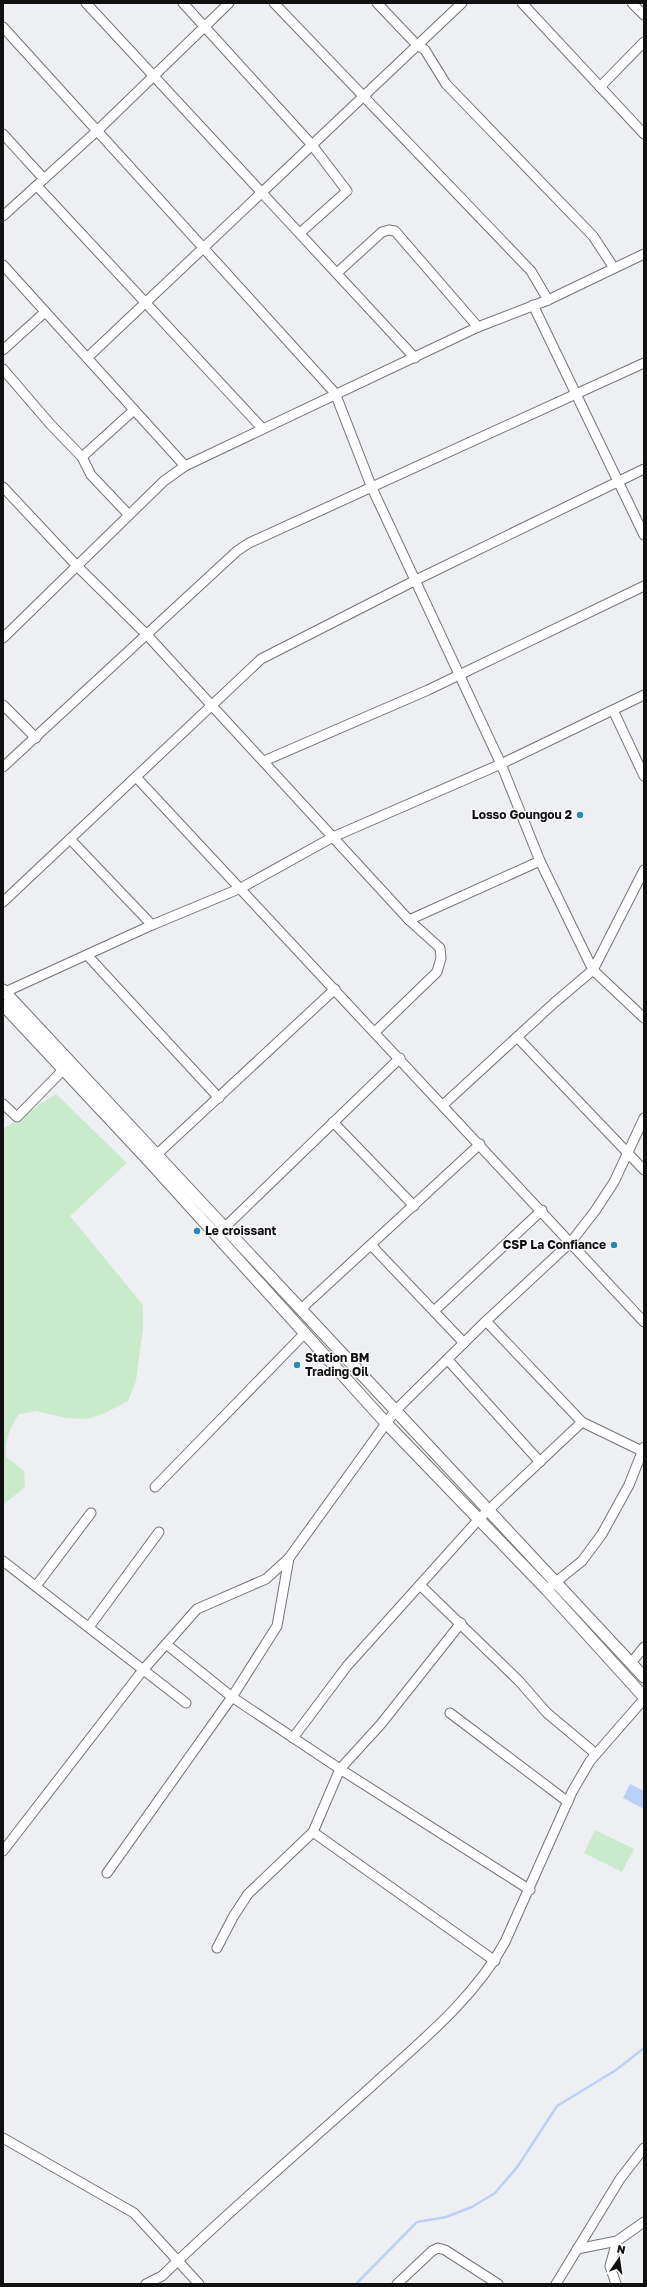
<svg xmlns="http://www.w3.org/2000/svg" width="647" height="2287" viewBox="0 0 647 2287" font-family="'Golos Text',sans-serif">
<rect width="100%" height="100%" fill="#eeeff3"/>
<g fill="#c9ebcc">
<path d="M56 1094 127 1163 70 1216 143 1305V1329L136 1381 128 1401 103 1414 87 1419 66 1418 36 1411 19 1414C10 1428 4 1441 6 1457L24 1471 25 1487 3 1505V1129Z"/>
<path d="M595 1830 634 1849 622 1872 584 1853Z"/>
</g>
<path fill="#b9d0f8" d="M630 1784 644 1791V1809L623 1798Z"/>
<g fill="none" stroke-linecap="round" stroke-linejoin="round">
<path stroke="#b9d0f8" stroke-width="2.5" d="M356 2284 417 2222 446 2217 472 2207 495 2193 518 2166 557 2106 616 2070 644 2048"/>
<g stroke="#727377" stroke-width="11">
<g id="minor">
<path d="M86 3 415 358"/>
<path d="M183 3 312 145 347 191 300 233"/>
<path d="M274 3 531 271 548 300"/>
<path d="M377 3 416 44 425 50 446 84 593 236 614 268"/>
<path d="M522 3 644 134"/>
<path d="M632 3 644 15"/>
<path d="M3 27 335 393 372 488 501 764 540 861 593 970 644 1018"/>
<path d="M600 87 644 42"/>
<path d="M3 134 44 179"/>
<path d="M37 186 262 428"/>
<path d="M3 216 98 130 229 3"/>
<path d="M3 265 185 466"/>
<path d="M338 272 382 232 389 230 395 231 478 327"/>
<path d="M533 305 644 535"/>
<path d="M3 350 45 312"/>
<path d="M87 358 462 3"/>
<path d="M3 369 51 425 82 457 91 475 129 515"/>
<path d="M82 457 134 410"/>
<path d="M3 487 78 567 147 635 409 920 440 948 441 958 437 972 375 1032"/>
<path d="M3 638 164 481 185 466 478 327 548 300 644 254"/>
<path d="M3 705 36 738"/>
<path d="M613 710 644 776"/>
<path d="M264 761 428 690 644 586"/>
<path d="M3 767 237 551 249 543 644 363"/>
<path d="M136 777 644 1322"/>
<path d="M70 839 152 925"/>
<path d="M3 902 261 659 414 581 644 469"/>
<path d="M409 920 540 861"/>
<path d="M87 955 219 1098"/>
<path d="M3 993 152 925 241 888 333 837 501 764 644 695"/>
<path d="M517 1037 644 1170"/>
<path d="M3 1104 17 1117 63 1070"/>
<path d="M443 1105 554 1003 593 970 644 870"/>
<path d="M333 1122 414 1206"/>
<path d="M153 1158 335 989"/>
<path d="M221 1231 400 1058"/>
<path d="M371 1245 464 1343"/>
<path d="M301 1309 480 1144"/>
<path d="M434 1311 542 1210"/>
<path d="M486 1321 582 1422 644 1452"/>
<path d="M448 1360 540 1462"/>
<path d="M155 1487 305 1333"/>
<path d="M3 1561 186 1703"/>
<path d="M420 1585 519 1681 547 1713 596 1754"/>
<path d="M36 1586 91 1513"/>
<path d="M551 1586 582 1561 602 1534 629 1485 644 1447"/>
<path d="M89 1627 159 1532"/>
<path d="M166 1644 232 1697 340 1769 530 1890"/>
<path d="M631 1663 644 1647"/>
<path d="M450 1713 568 1802"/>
<path d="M293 1738 347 1666 479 1519 582 1422"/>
<path d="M313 1832 495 1961"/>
<path d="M3 1851 143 1670 197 1609 266 1579 289 1558 395 1411 486 1321 571 1242 595 1211 614 1182 644 1118"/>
<path d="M107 1873 232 1697 277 1626 289 1558"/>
<path d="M217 1948 233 1917 248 1894 313 1832 340 1769 381 1724 461 1623"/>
<path d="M3 2138 134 2213 199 2284"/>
<path d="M577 2249 617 2241 644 2222"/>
<path d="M146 2284 162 2276C230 2210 303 2148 373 2085 420 2042 474 1999 505 1942L572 1792 590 1761 644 1699"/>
<path d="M397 2284 432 2251 438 2248 445 2250 498 2284"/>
<path d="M556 2284 620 2179 644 2148"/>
<path d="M616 2284 610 2266 617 2241"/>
</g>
</g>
<g stroke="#727377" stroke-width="13">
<g id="major">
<path d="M3 990 644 1677"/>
<path d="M3 1005 149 1161 385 1422 547 1590 644 1697"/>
</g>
</g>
<use href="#minor" stroke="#fff" stroke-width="9"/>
<use href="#major" stroke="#fff" stroke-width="11"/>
</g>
<g fill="#2b89b5" stroke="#fcfcff" stroke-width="1.5">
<circle cx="580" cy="815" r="4"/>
<circle cx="197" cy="1231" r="4"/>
<circle cx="614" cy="1245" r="4"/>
<circle cx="297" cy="1365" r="4"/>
</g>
<g text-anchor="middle" stroke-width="3" stroke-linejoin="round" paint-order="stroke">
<g font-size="12" font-weight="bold" fill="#101011" stroke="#fcfcff" text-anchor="end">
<text x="572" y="819">Losso Goungou 2</text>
<text x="205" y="1235" text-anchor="start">Le croissant</text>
<text x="606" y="1249">CSP La Confiance</text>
<text x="305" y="1362" text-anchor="start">Station BM<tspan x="305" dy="14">Trading Oil</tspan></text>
</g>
</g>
<rect width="647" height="2287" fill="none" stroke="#101011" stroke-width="8"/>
<g transform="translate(619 2259) rotate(13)" stroke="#fcfcff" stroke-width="3" paint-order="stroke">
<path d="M0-3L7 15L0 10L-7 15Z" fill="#101011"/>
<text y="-6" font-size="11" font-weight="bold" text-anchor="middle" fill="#101011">N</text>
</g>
</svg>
